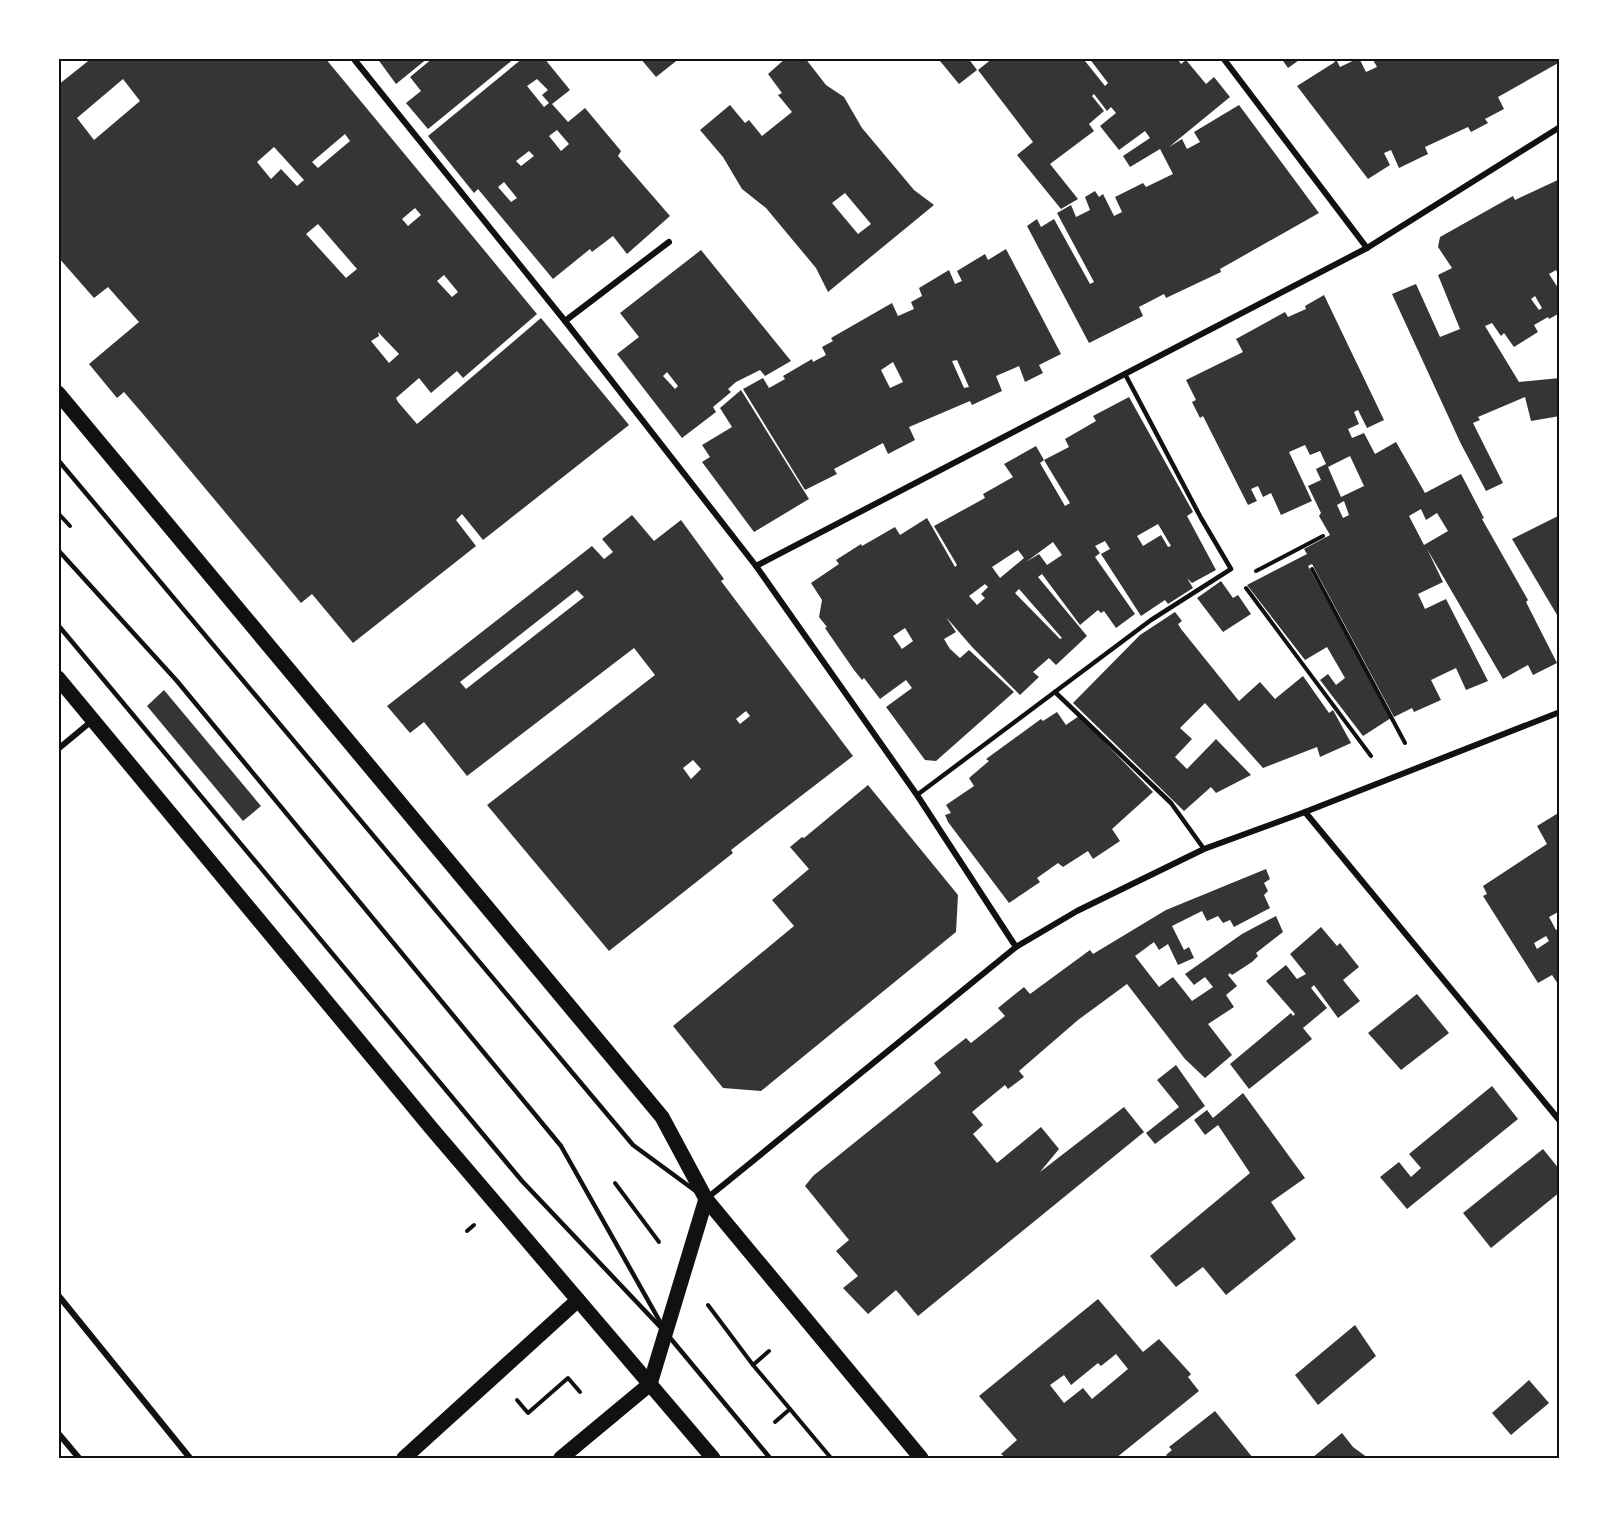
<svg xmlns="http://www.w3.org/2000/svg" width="1618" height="1517" viewBox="0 0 1618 1517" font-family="'Nunito Sans',sans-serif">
<rect width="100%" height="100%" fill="#fff"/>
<g fill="#353535" fill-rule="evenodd">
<path d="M92 58H325L537 314 463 378 457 371 431 393 419 378 396 398 398 402 417 424 541 318 629 425 483 540 462 514 456 520 476 546 353 643 312 594 301 603 143 414 124 392 117 398 89 364 139 322 108 287 94 298 58 257V85ZM123 79 140 101 94 140 77 118ZM345 134 350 141 318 168 312 162ZM274 147 304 180 297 186 281 169 271 179 257 162ZM415 208 421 215 408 226 402 219ZM318 224 357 269 346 278 306 234ZM444 275 458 292 452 297 437 281ZM378 332 399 354 389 363 371 341 379 336Z"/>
<path d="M377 58H428L396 84Z"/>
<path d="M433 58H515L428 129 406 103 421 91 410 77Z"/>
<path d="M523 58H544L570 90 552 104 568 122 585 108 621 151 618 156 670 216 627 254 613 236 592 252 590 249 553 279 478 189 474 193 428 136ZM537 79 548 90 542 95 549 103 544 107 527 86ZM557 130 569 144 561 151 549 136ZM529 151 534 156 521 166 516 161ZM504 182 517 198 511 202 498 187Z"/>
<path d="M640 58H680L656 77Z"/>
<path d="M786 58H805L826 85 844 97 862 128 914 190 934 205 828 292 816 268 766 208 742 189 723 157 700 130 730 105 745 123 749 120 762 136 792 112 778 95 782 93 768 74ZM845 193 871 224 858 234 832 203Z"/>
<path d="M943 58H968L977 70 959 84 940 61Z"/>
<path d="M993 58H1089L1085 61 1105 86 1108 83 1089 58H1177L1181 64 1186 60 1206 84 1214 77 1230 97 1169 147 1182 139 1187 149 1200 142 1194 132 1239 105 1319 213 1220 269 1221 272 1166 298 1164 294 1139 307 1143 316 1089 343 1027 226 1037 219 1041 227 1054 219 1090 284 1094 282 1057 213 1071 205 1076 217 1090 210 1085 197 1095 191 1099 197 1103 194 1114 216 1122 212 1115 197 1143 183 1146 187 1173 174 1160 149 1130 167 1123 156 1150 138 1145 131 1119 150 1100 126 1116 113 1111 107 1107 111 1094 94 1092 96 1104 111 1089 124 1094 131 1050 164 1078 199 1061 209 1017 155 1033 142 978 70Z"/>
<path d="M1281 58H1302L1288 68Z"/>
<path d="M1332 58H1341L1337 61 1340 67 1359 58 1366 72 1377 67 1372 58H1560V62L1498 97 1504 109 1485 119 1488 123 1471 132 1468 127 1425 147 1428 154 1399 168 1391 150 1384 153 1390 165 1368 179 1297 86 1335 62Z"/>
<path d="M1560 179V278L1556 270 1549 274 1560 291V316L1558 314 1549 319 1548 317 1534 325 1538 332 1514 347 1504 333 1501 336 1492 323 1485 326 1519 382 1560 378V416L1531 421 1525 397 1478 417 1480 420 1473 423 1503 483 1486 491 1461 444 1392 294 1416 284 1440 337 1460 329 1438 275 1452 268 1438 247 1440 237 1513 196 1515 200ZM1535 296 1542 308 1539 310 1531 299Z"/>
<path d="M1006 249 1061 354 1039 365 1043 373 1025 382 1019 366 996 376 1002 391 972 405 970 401 909 427 915 440 888 454 883 443 834 469 837 474 805 490 743 389 763 378 769 388 785 379 783 376 812 359 813 362 826 355 822 347 833 341 831 338 892 303 898 316 914 309 911 302 922 296 919 288 949 270 955 284 962 281 957 271 985 254 988 260ZM957 360 969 387 964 388 952 361ZM893 362 903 382 890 388 881 370Z"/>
<path d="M701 250 791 361 765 376 760 370 736 382 728 389 731 392 713 407 716 412 682 438 617 354 639 337 620 313ZM667 372 678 386 675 389 663 376Z"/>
<path d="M1324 295 1384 420 1367 428 1358 410 1354 412 1359 424 1348 429 1352 438 1364 433 1375 454 1396 442 1425 493 1461 474 1484 518 1482 519 1528 600 1526 602 1557 663 1533 675 1528 665 1503 679 1427 549 1443 582 1418 594 1425 609 1446 599 1488 681 1466 690 1456 668 1431 680 1441 700 1414 712 1412 708 1394 717 1312 564 1308 566 1391 718 1363 736 1320 680 1328 674 1336 685 1345 678 1327 647 1305 660 1247 585 1307 554 1304 549 1330 535 1319 516 1321 513 1308 486 1321 480 1316 469 1326 464 1320 451 1310 455 1305 445 1289 452 1312 501 1281 515 1271 493 1263 497 1258 486 1251 489 1257 501 1248 505 1203 416 1200 418 1192 402 1196 400 1186 380 1243 352 1236 339 1285 312 1288 317 1306 309 1305 306ZM1350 456 1364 486 1341 497 1328 467ZM1344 501 1349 515 1343 518 1337 505ZM1421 509 1426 520 1437 513 1448 531 1424 545 1409 516Z"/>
<path d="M741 390 809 499 754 532 702 462 710 457 702 445 732 427 720 408Z"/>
<path d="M1129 397 1193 512 1187 516 1216 570 1192 583 1187 578 1193 588 1168 604 1165 600 1141 616 1101 554 1110 549 1105 541 1095 546 1100 553 1095 557 1135 614 1116 628 1104 611 1101 613 1098 610 1080 625 1042 574 1038 577 1087 636 1056 665 1049 658 1033 672 1039 677 1020 695 973 648 946 617 956 632 944 639 950 649 960 658 969 650 1014 692 936 761 925 760 886 707 912 688 906 680 880 699 864 678 862 680 854 670 825 628 827 627 819 617 822 600 811 583 839 564 836 560 861 544 862 546 895 527 900 535 927 518 955 567 957 565 934 526 985 498 983 494 1013 477 1004 464 1036 446 1044 460 1069 447 1065 439 1096 421 1093 416ZM1044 460 1070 503 1065 506 1040 463ZM1158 524 1171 546 1168 547 1161 535 1143 546 1137 536ZM1053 542 1062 555 1047 565 1039 554 1026 562ZM1018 550 1024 558 1000 578 992 567ZM985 584 988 587 981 594 985 598 977 605 969 596ZM1019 589 1062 638 1060 639 1015 593ZM905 628 913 641 902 649 893 636Z"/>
<path d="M632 515 654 541 681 520 724 579 721 581 853 756 731 850 733 853 609 951 487 805 655 675 634 648 467 776 424 722 410 733 387 706 592 546 604 559 613 552 602 539ZM577 590 584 597 466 689 460 682ZM746 711 750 716 740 724 736 719ZM693 760 701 769 691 779 683 768Z"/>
<path d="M1560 515V620L1512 539Z"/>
<path d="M1221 581 1233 598 1238 595 1251 614 1223 632 1197 598Z"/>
<path d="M1175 612 1182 621 1178 624 1181 629 1239 701 1260 682 1275 699 1303 676 1329 713 1333 710 1351 743 1320 757 1317 747 1263 768 1205 703 1180 728 1192 739 1175 757 1187 769 1216 739 1251 775 1216 793 1211 787 1184 811 1073 703 1140 635Z"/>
<path d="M164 690 261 806 243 821 147 706Z"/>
<path d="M1057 712 1066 725 1079 716 1153 792 1112 829 1120 841 1093 859 1088 851 1063 867 1058 863 1037 878 1040 882 1009 903 948 822 945 815 951 813 946 805 974 786 969 778 989 761 986 759 1041 719 1043 721Z"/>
<path d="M868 785 958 895 956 932 761 1091 723 1088 673 1026 794 926 772 900 809 869 790 847 802 837 804 838Z"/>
<path d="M1560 812V911L1549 917 1556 930 1560 928V987L1552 975 1538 983 1483 896 1487 894 1483 886 1547 844 1537 826ZM1546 936 1549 941 1537 949 1534 943Z"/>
<path d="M1266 869 1270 879 1264 883 1268 891 1264 895 1270 908 1234 927 1230 920 1223 923 1218 916 1207 921 1202 911 1172 926 1184 950 1189 947 1194 958 1178 965 1168 944 1159 950 1154 942 1135 956 1159 987 1173 977 1192 1001 1213 987 1205 977 1194 985 1185 974 1242 934 1276 916 1283 932 1256 953 1258 956 1252 962 1232 975 1230 973 1228 975 1237 986 1226 995 1234 1007 1208 1024 1232 1055 1205 1078 1185 1059 1127 984 1078 1020 1019 1071 1024 1077 1008 1089 1005 1085 972 1112 983 1125 973 1134 997 1163 1041 1127 1059 1149 1040 1172 1124 1107 1144 1132 918 1316 896 1290 868 1314 843 1288 858 1276 836 1251 849 1240 805 1186 813 1176 941 1073 934 1063 966 1038 971 1043 1005 1016 998 1008 1024 987 1030 994 1090 950 1093 954 1166 910Z"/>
<path d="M1321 927 1337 946 1340 943 1359 967 1343 980 1360 1001 1338 1018 1314 985 1311 988 1327 1008 1303 1028 1312 1039 1249 1089 1230 1064 1291 1013 1293 1016 1295 1014 1266 981 1286 965 1297 979 1306 974 1290 954Z"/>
<path d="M1417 994 1449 1033 1401 1070 1368 1033Z"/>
<path d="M1176 1065 1205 1106 1155 1144 1146 1133 1179 1107 1157 1080Z"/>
<path d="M1492 1086 1518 1119 1407 1209 1380 1177 1399 1162 1411 1177 1421 1168 1409 1154Z"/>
<path d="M1243 1093 1305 1178 1271 1202 1296 1239 1226 1295 1203 1267 1176 1287 1150 1256 1250 1173 1218 1125 1205 1135 1194 1120 1207 1110 1213 1118Z"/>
<path d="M1543 1149 1560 1170V1192L1491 1248 1463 1213Z"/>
<path d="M1098 1299 1143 1352 1159 1339 1191 1374 1188 1377 1199 1391 1116 1458H1006L1001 1454 1017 1440 979 1396ZM1116 1354 1128 1369 1092 1399 1083 1388 1064 1403 1050 1385 1064 1375 1071 1385 1098 1363 1101 1366Z"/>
<path d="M1355 1325 1376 1356 1318 1405 1295 1375Z"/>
<path d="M1529 1380 1549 1403 1511 1435 1492 1413Z"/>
<path d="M1215 1411 1253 1458H1169L1166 1455 1172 1450 1169 1447Z"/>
<path d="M1342 1433 1353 1447 1368 1458H1312Z"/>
</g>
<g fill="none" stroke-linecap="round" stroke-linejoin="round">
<g stroke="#111" stroke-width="4">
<path d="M58 513 70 526"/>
<path d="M1312 569 1405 743"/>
<path d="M1256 571 1323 536"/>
<path d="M1246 588 1371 756"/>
<path d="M615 1183 659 1242"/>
<path d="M467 1231 474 1225"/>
<path d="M708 1305 753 1365 831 1458"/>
<path d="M753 1365 769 1351"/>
<path d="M517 1400 528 1413 568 1378 580 1392"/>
<path d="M775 1422 790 1409"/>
</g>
<g stroke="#111" stroke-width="4.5">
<path d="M58 460 633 1145 697 1192"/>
<path d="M58 550 177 681 561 1146 663 1327"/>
<path d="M58 625 522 1181 666 1333 770 1458"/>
<path d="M1055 692 1171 803 1204 849"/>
<path d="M917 795 1151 620 1231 569 1201 518 1125 374"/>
</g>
<g stroke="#111" stroke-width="6">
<path d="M353 58 565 321 756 566 917 795 1016 947"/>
<path d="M1223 58 1367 248"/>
<path d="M565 321 669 242"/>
<path d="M756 566 1367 248 1560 127"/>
<path d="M58 749 93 720"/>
<path d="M1305 812 1560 1121"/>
<path d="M706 1199 1016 947 1077 911 1204 849 1305 812 1560 712"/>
<path d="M58 1295 190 1458"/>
<path d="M58 1433 79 1458"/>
</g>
<g stroke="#111" stroke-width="15">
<path d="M58 393 662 1117 706 1199 921 1458"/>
<path d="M58 678 432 1129 713 1458"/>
<path d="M404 1458 578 1300"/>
<path d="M561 1458 650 1384 706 1199"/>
</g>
</g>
<rect width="1618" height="1517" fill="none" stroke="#ffffff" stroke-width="120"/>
<rect x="60" y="60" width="1498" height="1397" fill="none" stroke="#111" stroke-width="2"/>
</svg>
